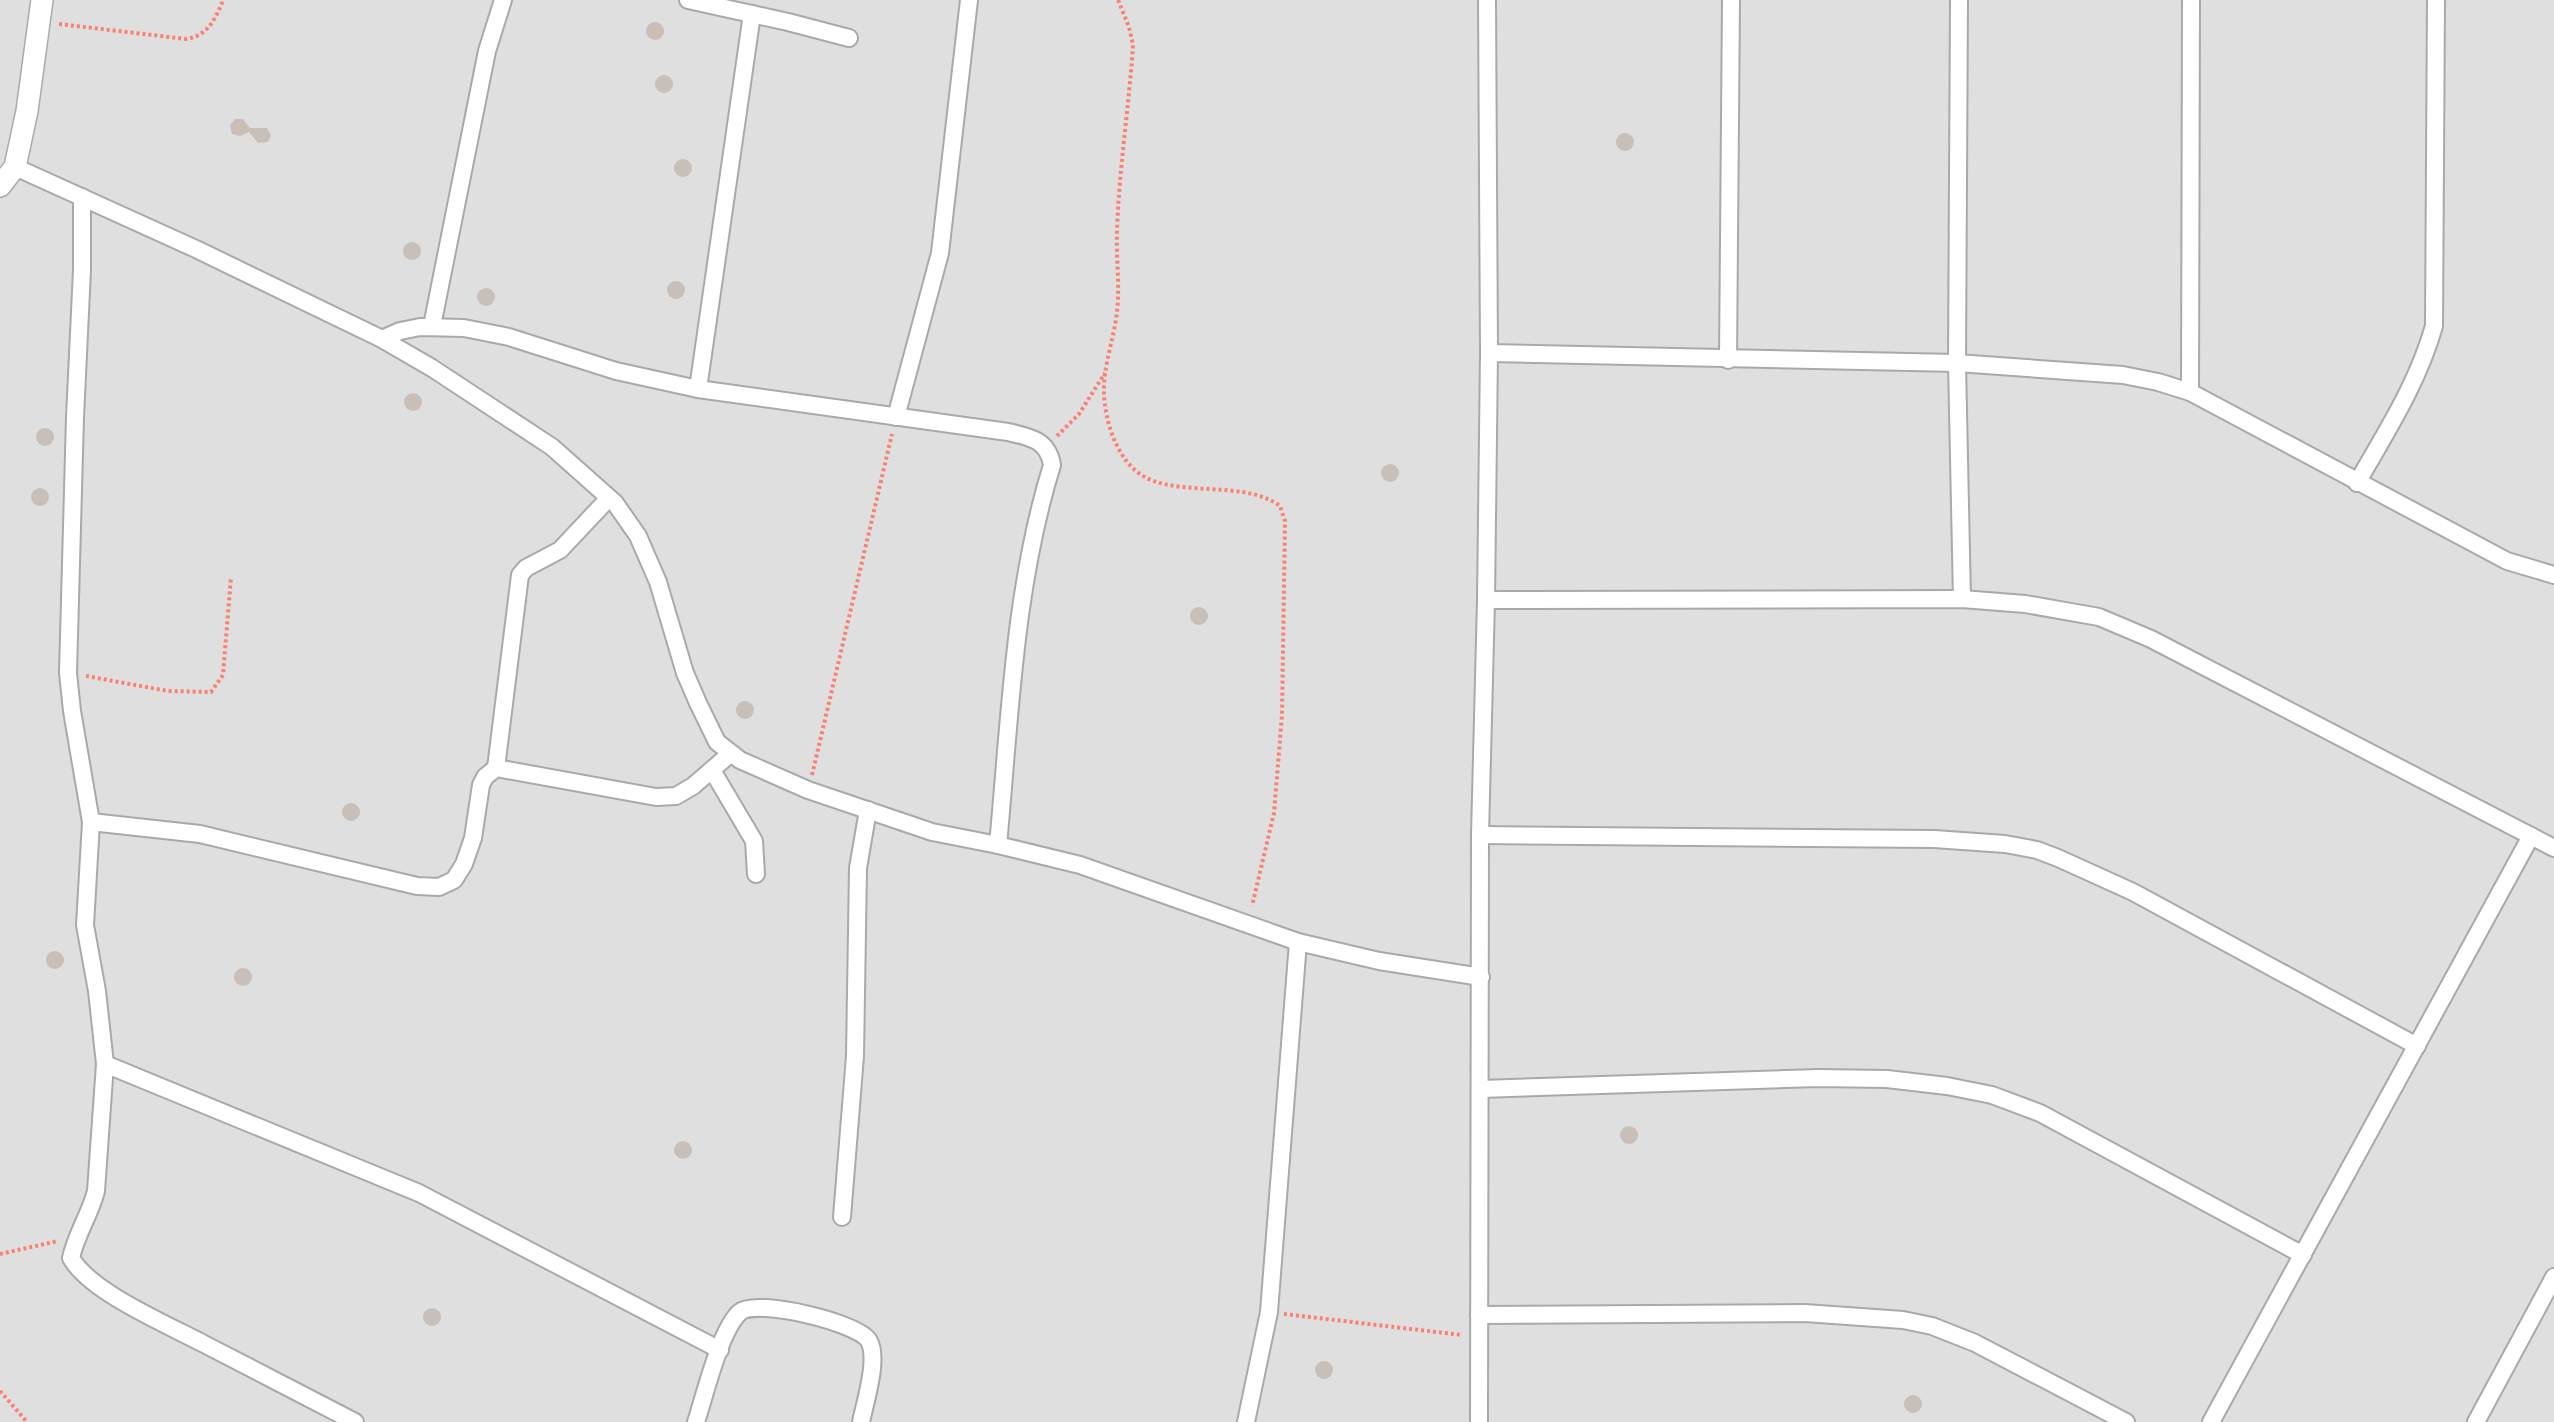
<svg xmlns="http://www.w3.org/2000/svg" width="2554" height="1422" viewBox="0 0 2554 1422" font-family="Mulish,sans-serif">
<rect width="100%" height="100%" fill="#f2efe9"/>
<rect fill="#e0dfdf" x="0" y="0" width="2554" height="1422"/>
<g fill="#c7bfb8">
<circle cx="655" cy="31" r="9"/>
<circle cx="664" cy="84" r="9"/>
<path d="M235 119H243L250 128H267L271 135 268 142 258 143 249 132 240 136 232 134 230 125Z"/>
<circle cx="1625" cy="142" r="9"/>
<circle cx="683" cy="168" r="9"/>
<circle cx="412" cy="251" r="9"/>
<circle cx="676" cy="290" r="9"/>
<circle cx="486" cy="297" r="9"/>
<circle cx="413" cy="402" r="9"/>
<circle cx="45" cy="437" r="9"/>
<circle cx="1390" cy="473" r="9"/>
<circle cx="40" cy="497" r="9"/>
<circle cx="1199" cy="616" r="9"/>
<circle cx="745" cy="710" r="9"/>
<circle cx="351" cy="812" r="9"/>
<circle cx="55" cy="960" r="9"/>
<circle cx="243" cy="977" r="9"/>
<circle cx="1629" cy="1135" r="9"/>
<circle cx="683" cy="1150" r="9"/>
<circle cx="432" cy="1317" r="9"/>
<circle cx="1324" cy="1370" r="9"/>
<circle cx="1913" cy="1404" r="9"/>
</g>
<g fill="none" stroke-linecap="round" stroke-linejoin="round">
<g stroke="#a9a9a9" stroke-width="20">
<g id="minor">
<path d="M688 0 788 22 849 38"/>
<path d="M1959 0 1957 363 1962 599"/>
<path d="M15 167 196 249 382 339 432 368 552 447 615 503 638 536 658 582 685 673 698 703 717 742 740 760 808 790 932 832 998 845 1080 865 1298 942 1379 961 1481 977"/>
<path d="M82 197V270L75 417 68 673 72 711 91 822 85 925 97 991 105 1064 96 1191C90 1215 76 1234 71 1258 90 1292 168 1325 204 1344 254 1370 305 1396 355 1422"/>
<path d="M432 326 487 51 503 0"/>
<path d="M382 339 400 331 420 327 464 328 509 337 616 371 698 389 1008 432C1030 437 1048 440 1052 465 1014 588 1010 717 998 845"/>
<path d="M1489 353 1957 363 2123 375 2158 382 2190 392 2507 561 2554 575"/>
<path d="M1728 360 1731 0"/>
<path d="M698 389 752 14"/>
<path d="M2190 392 2191 0"/>
<path d="M896 417 940 253 969 0"/>
<path d="M2357 483C2386 432 2418 383 2434 326L2436 0"/>
<path d="M1486 600 1962 599 2025 604 2099 617 2151 639 2554 848"/>
<path d="M496 768 520 575 526 568 560 550 609 498"/>
<path d="M712 770 754 841 756 874"/>
<path d="M91 822 200 834 417 886 439 887 454 880 464 864 473 838 481 785 485 777 496 768 656 797 676 796 693 786 730 754"/>
<path d="M1480 835 1934 839 2005 844 2037 850 2058 858 2133 892 2417 1046"/>
<path d="M105 1064 419 1193 720 1350"/>
<path d="M1480 1089 1818 1078 1887 1079 1947 1086 1992 1095 2040 1113 2303 1255"/>
<path d="M842 1217 855 1056 858 868 868 810"/>
<path d="M1479 1315 1805 1313 1903 1320 1932 1326 1975 1343 2126 1422"/>
<path d="M696 1422C705 1395 720 1330 740 1312 756 1298 860 1323 869 1341 879 1359 865 1402 861 1422"/>
<path d="M1246 1422 1269 1312 1298 942"/>
<path d="M1479 1422 1480 835 1486 600 1489 353 1487 0"/>
<path d="M2211 1422 2531 836"/>
<path d="M2476 1422 2554 1277"/>
</g>
</g>
<g stroke="#a9a9a9" stroke-width="24">
<path id="tertiary" d="M0 186 15 167 27 111 42 0"/>
</g>
<g stroke="#fa8072" stroke-width="4" stroke-dasharray="3 3" stroke-linecap="butt">
<path d="M1118 0 1129 27 1133 45C1129 107 1119 169 1117 231 1116 258 1120 285 1117 312 1114 339 1103 366 1104 393 1105 420 1115 453 1136 471 1170 500 1243 478 1280 506L1285 521 1282 715 1274 813 1252 906"/>
<path d="M59 24 186 39C208 36 216 18 223 0"/>
<path d="M1057 436 1079 414 1105 373"/>
<path d="M86 676 168 691 211 692 223 675 231 577"/>
<path d="M812 775 892 434"/>
<path d="M0 1254 58 1241"/>
<path d="M1284 1314 1462 1335"/>
<path d="M0 1391 27 1422"/>
</g>
<use href="#minor" stroke="#fff" stroke-width="16"/>
<use href="#tertiary" stroke="#fff" stroke-width="21"/>
</g>
</svg>
